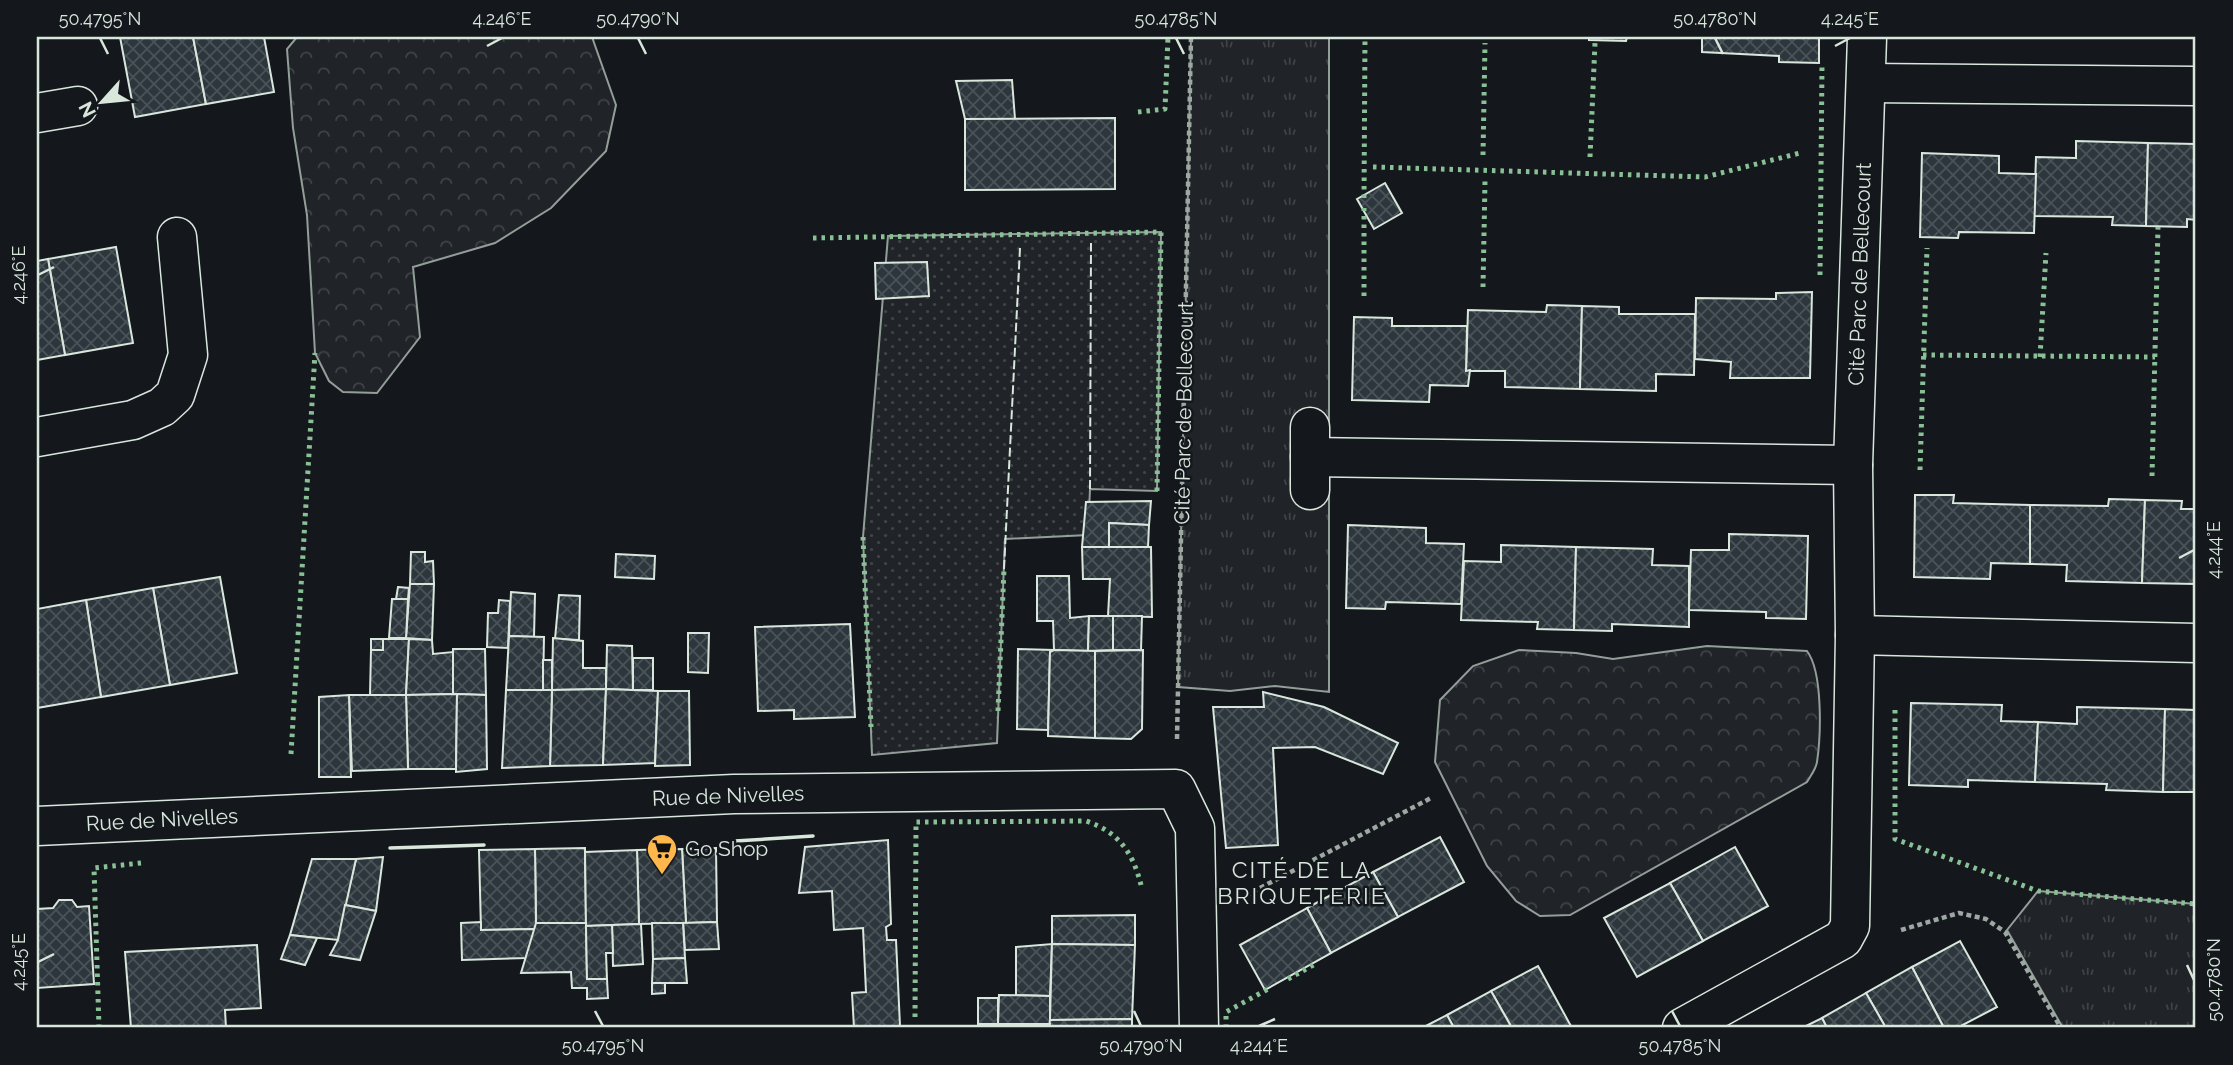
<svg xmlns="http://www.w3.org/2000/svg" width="2233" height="1065" viewBox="0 0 2233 1065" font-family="Raleway,sans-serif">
<defs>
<pattern id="grass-tufts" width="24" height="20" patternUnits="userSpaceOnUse" patternTransform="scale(1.75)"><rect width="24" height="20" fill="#202428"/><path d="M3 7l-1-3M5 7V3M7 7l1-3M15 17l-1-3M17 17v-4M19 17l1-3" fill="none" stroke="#404447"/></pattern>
<pattern id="forest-crowns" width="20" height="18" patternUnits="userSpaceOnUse" patternTransform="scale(1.75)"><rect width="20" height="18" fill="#202428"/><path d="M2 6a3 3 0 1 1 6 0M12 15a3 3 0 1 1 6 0" fill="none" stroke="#404447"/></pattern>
<pattern id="garden-dots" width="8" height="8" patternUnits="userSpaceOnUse" patternTransform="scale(1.75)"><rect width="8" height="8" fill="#202428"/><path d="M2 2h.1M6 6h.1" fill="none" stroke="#404447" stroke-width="1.8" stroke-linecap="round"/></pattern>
<pattern id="building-cross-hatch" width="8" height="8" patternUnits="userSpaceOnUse" patternTransform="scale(1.75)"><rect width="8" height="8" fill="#2c363c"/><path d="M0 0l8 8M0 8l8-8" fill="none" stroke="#4a5358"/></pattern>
</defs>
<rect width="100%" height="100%" fill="#14181c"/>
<g fill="url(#grass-tufts)" stroke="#939e99" stroke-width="2">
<path d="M1191 37H1329V692L1275 686 1230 691 1178 687Z"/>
<path d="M2038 891 2196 904V1028H2063L2007 930Z"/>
</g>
<g fill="url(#forest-crowns)" stroke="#939e99" stroke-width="2">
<path d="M297 37H592L616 105 606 151 551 208 495 243 413 267 420 337 377 393 343 392 329 381 315 353 307 215 293 128 287 49Z"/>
<path d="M1707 646 1807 651C1823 672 1821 735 1817 762 1816 769 1811 775 1807 782L1570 915 1540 916 1516 901 1487 866 1435 762 1440 700 1473 666 1519 650 1576 653 1613 659Z"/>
</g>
<path fill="url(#garden-dots)" stroke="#939e99" stroke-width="2" d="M1161 232 1157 491 1090 489 1088 535 1005 539 997 743 872 755 863 537 888 236Z"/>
<g fill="url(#building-cross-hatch)" stroke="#d8e6dc" stroke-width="2">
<path d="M120 37H193L206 104 135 117Z"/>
<path d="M193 37H264L274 92 206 104Z"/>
<path d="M1589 37H1627L1626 41 1589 40Z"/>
<path d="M1702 37H1819V63L1779 62V56L1702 52Z"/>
<path d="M1012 80 1015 119H965L956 81Z"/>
<path d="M1115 118V189L965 190V119Z"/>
<path d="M2076 141 2148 143 2146 226 2112 225 2113 217 2034 216 2036 157 2076 158Z"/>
<path d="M2148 143 2196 144V220L2187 219V227L2146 226Z"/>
<path d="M1922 153 1999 156V173L2036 174 2034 233 1959 232 1958 238 1920 237Z"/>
<path d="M1385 183 1402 213 1374 229 1357 199Z"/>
<path d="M116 247 133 343 65 355 48 259Z"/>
<path d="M48 259 65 355 37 360V261Z"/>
<path d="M927 262 929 296 876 299 875 263Z"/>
<path d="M1812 292 1810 378H1730L1731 362 1695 359 1696 298 1776 299V293Z"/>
<path d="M1547 305 1582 306 1580 389 1505 387V371H1466L1468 310 1546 312Z"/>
<path d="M1582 306 1619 307V314H1695L1694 375 1656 374V391L1580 389Z"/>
<path d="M1354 317 1392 318V326H1467L1466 371 1470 370 1468 386 1430 385 1429 402 1352 400Z"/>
<path d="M1915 495H1954L1953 503 2030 505V564L1991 563 1990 579 1914 577Z"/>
<path d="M2109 499 2145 500 2142 583 2066 581 2067 565 2030 564V505L2108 506Z"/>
<path d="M2145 500 2182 501 2181 509H2196V584L2142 583Z"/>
<path d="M1151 501 1149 525 1109 523V548L1082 547 1086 502Z"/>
<path d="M1109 523 1149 525 1148 547 1109 548Z"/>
<path d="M1348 525 1426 528V543L1464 544 1461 604 1386 602 1385 609 1346 608Z"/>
<path d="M1729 534 1808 536 1806 619 1766 618V612L1689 610 1691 550H1729Z"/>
<path d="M1501 545 1576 547 1574 630 1537 629 1538 622 1461 620 1464 561 1501 562Z"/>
<path d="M1082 547H1151L1152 617 1108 616 1110 579H1083Z"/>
<path d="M1576 547 1653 549 1652 565 1689 566V627L1612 624V631L1574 630Z"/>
<path d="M411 552H425V562L433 561 434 584H410Z"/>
<path d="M616 554 655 556 654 579 615 577Z"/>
<path d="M1037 576H1069L1070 618 1089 616 1088 651 1054 650 1053 621H1037Z"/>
<path d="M220 577 237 673 170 685 153 588Z"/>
<path d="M410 584H434L432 640 406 638Z"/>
<path d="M398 587 409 588 408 599H396Z"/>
<path d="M153 588 170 685 101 697 86 600Z"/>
<path d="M511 592 535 594 534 637 509 636Z"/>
<path d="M559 595 580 596 579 640 555 639Z"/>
<path d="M392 599H408L406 638H389Z"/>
<path d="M86 600 101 697 37 708V609Z"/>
<path d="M499 600 510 601 508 648 487 647 488 613H498Z"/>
<path d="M1089 616H1113V650L1088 651Z"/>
<path d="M1113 616H1142L1141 650H1113Z"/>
<path d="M850 624 855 717 794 719V710L758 711 755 627Z"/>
<path d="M688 633H709L708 673 688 672Z"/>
<path d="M509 636 544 637 543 690H506Z"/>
<path d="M553 638 583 641V668H606V689L552 690Z"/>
<rect x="371" y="639" width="12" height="11"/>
<path d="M383 639H409L406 695H370L371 650H383Z"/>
<path d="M409 639 432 640 433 654 453 652V694L406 695Z"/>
<path d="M607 645 632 646 633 690 606 689Z"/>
<path d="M453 649H485L486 695 453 694Z"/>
<path d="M1018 649 1054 650 1050 652 1048 730 1017 729Z"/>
<path d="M1054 650 1095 651V738L1048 736 1050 652Z"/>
<path d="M1143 650 1142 729 1131 739 1095 738V651Z"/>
<rect x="633" y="658" width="20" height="32"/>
<rect x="543" y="660" width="9" height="30"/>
<path d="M606 689 603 765 550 766 552 690Z"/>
<path d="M606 689 658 691 655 763 603 765Z"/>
<path d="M506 690H552L550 766 502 768Z"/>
<path d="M658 691H689L690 765 655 766Z"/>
<path d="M1263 692 1324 707 1398 743 1383 774 1315 747 1273 748 1278 845 1226 848 1213 707H1264Z"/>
<path d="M457 694 456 769H408L406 695Z"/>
<path d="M457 694 486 695 487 769 456 772Z"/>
<path d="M349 695H406L408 769 352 771Z"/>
<path d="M349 695 351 777H319V697Z"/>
<path d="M1911 703 2002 705 2001 721 2038 722 2035 782 1968 780V787L1909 785Z"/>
<path d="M2077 707 2165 709 2163 792 2106 790 2107 784 2035 782 2038 722 2077 724Z"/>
<path d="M2165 709 2196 710V792H2163Z"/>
<path d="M1440 837 1464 882 1398 917 1373 872Z"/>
<path d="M888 840 891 924 886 927 887 940H896L900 1026 854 1028 852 993 866 992 863 928 834 930 832 891 799 893 805 847Z"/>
<path d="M1735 847 1768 906 1703 941 1670 883Z"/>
<path d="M585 848 586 923H536L535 849Z"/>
<path d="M716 848 717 922 686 923 682 849Z"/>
<path d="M535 849 536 929 481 930 479 850Z"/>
<path d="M682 849 686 923 639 924 637 850Z"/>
<path d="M637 850 639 924 586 926 585 852Z"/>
<path d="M383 857 376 911 345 905 356 859Z"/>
<path d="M312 859H356L338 940 290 935Z"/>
<path d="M1373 872 1398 917 1331 953 1307 908Z"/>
<path d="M1670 883 1703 941 1637 977 1604 918Z"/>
<path d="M59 900H72L77 907 89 906 94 984 37 988V909L53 908Z"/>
<path d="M345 905 376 911 360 960 330 955 338 940Z"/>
<path d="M1307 908 1331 953 1265 990 1240 945Z"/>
<path d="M1135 915V945L1052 944V916Z"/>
<path d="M481 922V930L536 929 526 958 462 960 461 923Z"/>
<path d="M717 922 719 949 685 950 683 923Z"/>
<path d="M536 923H586L587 979H607L608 998 587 999V988H572L571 972 521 973Z"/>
<path d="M652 923H683L685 958 653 959Z"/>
<path d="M641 924 643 964 613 966 612 925Z"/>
<path d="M612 925 613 953H606L607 979H587L586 926Z"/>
<path d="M290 935 317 938 305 965 281 959Z"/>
<path d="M1960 941 1997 1007 1957 1028H1944L1912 967Z"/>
<path d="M1052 944 1050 996 1016 995V947Z"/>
<path d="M1052 944 1135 945 1132 1019 1050 1020Z"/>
<path d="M257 945 261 1008 225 1010 226 1028H131L125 952Z"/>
<path d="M685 958 687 983H652L653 959Z"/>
<path d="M1538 966 1572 1028H1512L1491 991Z"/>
<path d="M1912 967 1944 1028H1886L1866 993Z"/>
<path d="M652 983H665V993L652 994Z"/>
<path d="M1491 991 1512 1028H1454L1447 1015Z"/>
<path d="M1866 993 1886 1028H1827L1822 1018Z"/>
<path d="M999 995 1050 996V1024H998Z"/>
<rect x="978" y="998" width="20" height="26"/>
<path d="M1447 1015 1454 1028H1422Z"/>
<path d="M1822 1018 1827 1028H1802Z"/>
<path d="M1132 1019V1028H1049L1050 1020Z"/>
<path d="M978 1024H1050L1049 1028H978Z"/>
</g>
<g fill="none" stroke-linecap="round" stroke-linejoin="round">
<g stroke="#d8e6dc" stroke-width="41">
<g id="minor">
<path d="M1866 83 2196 86"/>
<path d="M37 113 78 106"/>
<path d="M37 437 133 420 162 407 175 395 188 355 177 237"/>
<path d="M1310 457 1853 465"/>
<path d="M1310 490V427"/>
<path d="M1855 635 2196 643"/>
<path d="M37 826 734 794 1176 789 1195 828 1199 1028"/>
<path d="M1682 1028 1843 939 1850 926 1855 635 1853 465 1867 37"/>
</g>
</g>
<g stroke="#9da8a2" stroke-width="4.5" stroke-dasharray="5 3.5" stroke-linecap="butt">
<path d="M1177 739 1191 37"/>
<path d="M1245 896 1431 798"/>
<path d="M1901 930 1959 913 1986 919 2005 932 2061 1028"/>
</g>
<use href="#minor" stroke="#14181c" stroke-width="38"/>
<g stroke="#8ac095" stroke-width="5" stroke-dasharray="3.5 5" stroke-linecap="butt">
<path d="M1138 112 1165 109 1168 37"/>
<path d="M1483 155 1485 43"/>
<path d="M1590 157 1595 43"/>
<path d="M1373 167 1705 177 1800 153"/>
<path d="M1364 198 1365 37"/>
<path d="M813 238 1161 232 1157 491"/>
<path d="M1820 275 1822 66"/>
<path d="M1483 287 1485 181"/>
<path d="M1364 296V208"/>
<path d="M1923 355 2155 357"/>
<path d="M2040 357 2046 253"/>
<path d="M1920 470 1927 248"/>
<path d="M2152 476 2158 227"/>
<path d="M863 537 871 727"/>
<path d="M1895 710V839L2038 891 2196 904"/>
<path d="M998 711 1004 569"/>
<path d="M291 754 315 353"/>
<path d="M1288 979 1317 963"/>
<path d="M915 1017 916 822 1086 821C1119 832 1133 853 1141 885"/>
<path d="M99 1028 94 868 141 863"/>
<path d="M1226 1028V1012L1270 988"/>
</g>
<g stroke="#d8e6dc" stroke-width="2" stroke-dasharray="9 3.5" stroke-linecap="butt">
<path d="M1090 489 1091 243"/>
<path d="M1004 569 1020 248"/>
</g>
<g stroke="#d8e6dc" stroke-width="3.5">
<path d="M735 841 813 836"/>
<path d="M390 848 484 845"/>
</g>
</g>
<path fill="none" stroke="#d8e6dc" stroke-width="2.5" d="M100 38 108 54M638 38 646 54M1176 38 1184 54M1715 38 1723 54M487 46 502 38M1835 46 1850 38M38 275 54 267M2179 558 2194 550M38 962 54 954M2187 965 2194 980M595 1011 603 1026M1134 1011 1141 1026M1672 1011 1680 1026M1259 1026 1275 1019"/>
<defs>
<g id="supermarket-pin" transform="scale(1.575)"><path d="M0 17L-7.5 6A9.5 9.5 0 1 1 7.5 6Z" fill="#ffb74d" stroke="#14181c"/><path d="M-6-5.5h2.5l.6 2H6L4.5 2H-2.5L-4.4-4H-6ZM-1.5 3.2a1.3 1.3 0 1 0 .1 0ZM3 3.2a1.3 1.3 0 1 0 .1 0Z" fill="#111"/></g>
</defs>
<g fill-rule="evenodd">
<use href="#supermarket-pin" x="662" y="849"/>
</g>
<g text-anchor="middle" stroke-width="5" stroke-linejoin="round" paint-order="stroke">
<g font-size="21" fill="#d8e6dc" stroke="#14181c">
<text transform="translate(1860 274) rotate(-88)" y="7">Cité Parc de Bellecourt</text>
<text transform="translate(1184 413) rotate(-89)" y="7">Cité Parc de Bellecourt</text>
<text transform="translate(728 796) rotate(-2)" y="7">Rue de Nivelles</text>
<text transform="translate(162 820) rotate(-3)" y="7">Rue de Nivelles</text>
</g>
<g font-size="21" fill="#d8e6dc" stroke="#14181c" text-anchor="start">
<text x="685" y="856">Go Shop</text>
</g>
<g font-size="23" letter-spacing="2" fill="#d8e6dc" stroke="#14181c">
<text x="1302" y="878">CITÉ DE LA<tspan x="1302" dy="26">BRIQUETERIE</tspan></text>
</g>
</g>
<rect width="2233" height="1065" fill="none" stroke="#14181c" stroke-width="77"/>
<g transform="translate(102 102) rotate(243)" stroke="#14181c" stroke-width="5" paint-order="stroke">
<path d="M0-5L12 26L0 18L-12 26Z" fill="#d8e6dc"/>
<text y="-10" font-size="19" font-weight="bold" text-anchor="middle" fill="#d8e6dc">N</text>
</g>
<rect x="38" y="38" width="2156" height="988" fill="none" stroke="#d8e6dc" stroke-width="2.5"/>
<g font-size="18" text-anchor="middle" fill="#d8e6dc">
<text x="100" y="25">50.4795°N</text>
<text x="502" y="25">4.246°E</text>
<text x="638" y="25">50.4790°N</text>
<text x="1176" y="25">50.4785°N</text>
<text x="1715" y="25">50.4780°N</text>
<text x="1850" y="25">4.245°E</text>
<text transform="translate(19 275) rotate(-90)" y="6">4.246°E</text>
<text transform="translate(2214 550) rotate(-90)" y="6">4.244°E</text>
<text transform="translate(19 962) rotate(-90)" y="6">4.245°E</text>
<text transform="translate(2214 980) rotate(-90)" y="6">50.4780°N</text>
<text x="603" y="1052">50.4795°N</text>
<text x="1141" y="1052">50.4790°N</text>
<text x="1259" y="1052">4.244°E</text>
<text x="1680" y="1052">50.4785°N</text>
</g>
</svg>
